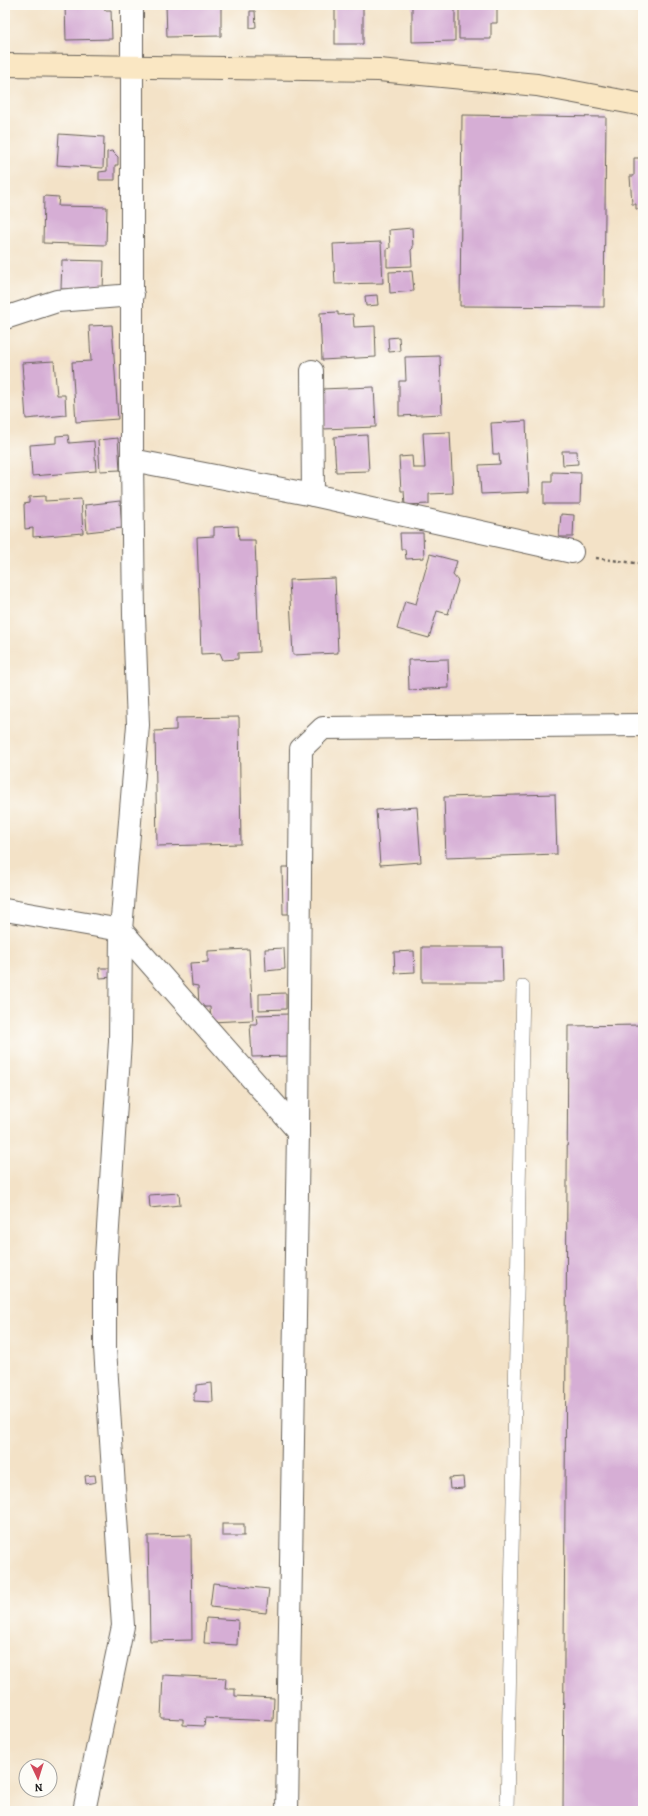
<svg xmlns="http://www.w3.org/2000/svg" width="648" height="1816" viewBox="0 0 648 1816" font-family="Alegreya,serif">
<rect width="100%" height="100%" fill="#fdfcf7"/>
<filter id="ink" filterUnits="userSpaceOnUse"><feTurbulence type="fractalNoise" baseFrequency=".025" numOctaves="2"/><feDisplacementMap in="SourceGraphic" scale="8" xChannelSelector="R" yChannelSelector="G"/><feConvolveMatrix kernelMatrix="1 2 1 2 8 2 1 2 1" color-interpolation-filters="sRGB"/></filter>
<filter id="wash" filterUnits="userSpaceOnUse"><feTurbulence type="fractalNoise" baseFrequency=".012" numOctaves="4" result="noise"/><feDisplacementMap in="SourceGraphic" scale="16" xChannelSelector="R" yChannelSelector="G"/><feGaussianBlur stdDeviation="0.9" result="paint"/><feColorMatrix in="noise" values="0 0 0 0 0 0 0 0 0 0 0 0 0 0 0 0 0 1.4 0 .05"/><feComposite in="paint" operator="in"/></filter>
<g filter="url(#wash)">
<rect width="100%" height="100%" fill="#f3e2c7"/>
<g id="blocks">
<g fill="#d6aed5">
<path d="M65 5H104L105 10H111L112 39 66 40Z"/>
<path d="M166 5H221V36L167 37Z"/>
<path d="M272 5H305V6L272 8Z"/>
<rect x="335" y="5" width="28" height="39"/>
<path d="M412 5H455V41L412 42Z"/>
<path d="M459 5H497V23H491V39H459Z"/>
<path d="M250 11H255L256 27 250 28Z"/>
<path d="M462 115 606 117 604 307 460 306Z"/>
<path d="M59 134 104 137 103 168 57 165Z"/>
<path d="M112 151 118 157V165H115V180H99V172L107 171V152Z"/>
<path d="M634 158H643V209H636V204H632L630 176H634Z"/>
<path d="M44 196 59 197 58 206 107 207 106 245 43 243Z"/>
<path d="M412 228 413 248 411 250 412 266 387 267V249L390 248 389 230Z"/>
<path d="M381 242 383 283 335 284 333 244Z"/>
<path d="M62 260 104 261 103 290 61 289Z"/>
<path d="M412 271 414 291 390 293 389 272Z"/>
<path d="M377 295 378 305 366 306 365 296Z"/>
<path d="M338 312V315L353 314 354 327 375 326 376 357 322 360 320 313Z"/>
<path d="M112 325 118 419 76 422 72 362 91 361 89 326Z"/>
<path d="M399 337 400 351 389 352 388 338Z"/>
<path d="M440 356 442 414 399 416V381H406L405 357Z"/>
<path d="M54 361 57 395H65L66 415 26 419 22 363Z"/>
<path d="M374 387 376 427 323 429 321 389Z"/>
<path d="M526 421 529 492 481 494 479 465 500 464 499 454H493L491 423Z"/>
<path d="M450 432 453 493 429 494V504L405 505 404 491H401L399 457 412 456 413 468H425L423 433Z"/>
<path d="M68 435 69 443 94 441 96 471 32 476 30 445 56 443V436Z"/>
<path d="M367 435 369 471 336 472 334 437Z"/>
<path d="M118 438 120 470 100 471 98 440Z"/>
<path d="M562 451H577L578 464 563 465Z"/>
<path d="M552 472 581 473 580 504H544V482H552Z"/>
<path d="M45 496V501L81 499 83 533 33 537V528L25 529 24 504 29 503V497Z"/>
<path d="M120 501 122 528 87 532 85 505Z"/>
<path d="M561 514 574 515 573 537H559Z"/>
<path d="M238 526 239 540H255L259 652 238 653V659L223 660 220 653 201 654 197 537 214 536V527Z"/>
<path d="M400 533H423L424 558 406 559 405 549H401Z"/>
<path d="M430 554 457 561 453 575 458 581 448 614 437 611 429 638 397 629 405 601 416 604Z"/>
<path d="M335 578 338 653 293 655 289 580Z"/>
<path d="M448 659 449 688 409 690 408 660Z"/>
<path d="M239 717 241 844 157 846 155 731 176 730V718Z"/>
<path d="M555 794 557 854 446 858 444 797Z"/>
<path d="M417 807 421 862 380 865 376 810Z"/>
<path d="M282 867H290L292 914H283Z"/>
<path d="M422 947H502L503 982H422Z"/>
<path d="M284 948 285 969 266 971 265 949Z"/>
<path d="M249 949 253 1020 211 1022 210 1007H199L198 986 192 985 190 963 208 962V951Z"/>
<path d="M414 951 415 972 395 973 394 952Z"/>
<path d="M99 968H114V977L100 978Z"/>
<path d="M286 993V1009L259 1010V994Z"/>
<path d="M288 1014 290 1056 252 1057 250 1024H257L256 1015Z"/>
<path d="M643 1025V1811H563L568 1026Z"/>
<path d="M179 1193 180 1205 150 1208 149 1195Z"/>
<path d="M212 1383 213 1402 194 1401V1393L196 1392V1385Z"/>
<path d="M95 1475 96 1482 86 1484 85 1476Z"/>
<path d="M463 1477 464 1488 450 1489 449 1478Z"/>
<rect x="222" y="1524" width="22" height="12"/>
<path d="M191 1535 192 1640 150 1641 148 1536Z"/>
<path d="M213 1583 269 1589 266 1613 210 1607Z"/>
<path d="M206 1618 238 1620 237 1645 204 1643Z"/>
<path d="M163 1675 226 1678 225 1689H235V1696L274 1698 273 1721 205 1718 204 1726 183 1725V1719L161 1718Z"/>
</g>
</g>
</g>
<g filter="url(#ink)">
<use href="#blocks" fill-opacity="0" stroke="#676158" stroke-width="1"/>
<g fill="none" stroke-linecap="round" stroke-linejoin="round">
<g stroke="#676158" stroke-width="14">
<path id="lane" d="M507 1811 523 986"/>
</g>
<g stroke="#676158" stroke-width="24">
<g id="street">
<path d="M5 318 57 301 133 295"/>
<path d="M312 371 313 495"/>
<path d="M132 460 313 495 572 552"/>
<path d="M5 910 121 930 298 1131"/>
<path d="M84 1811 123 1626 105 1348V1274L120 1041 121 930 138 725 134 615 132 460V5"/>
<path d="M287 1811 298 1131 301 749 323 728 643 725"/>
</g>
</g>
<g stroke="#676158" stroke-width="24">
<path id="secondary" d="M5 65 379 70 537 85 643 105"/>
</g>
<path stroke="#676158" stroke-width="2.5" stroke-dasharray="3 3" stroke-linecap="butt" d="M596 558 643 564"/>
<use href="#lane" stroke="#fff" stroke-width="13"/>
<use href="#street" stroke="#fff" stroke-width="22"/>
<use href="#secondary" stroke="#fae7c3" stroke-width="22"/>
</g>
</g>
<rect width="648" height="1816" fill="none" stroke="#fdfcf7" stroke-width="20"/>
<g transform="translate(38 1778) rotate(176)"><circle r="19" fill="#fdfcf7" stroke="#a3a29f"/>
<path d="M0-3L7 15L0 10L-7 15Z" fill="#d1495b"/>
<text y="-6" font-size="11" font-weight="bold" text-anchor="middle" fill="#1c1c1c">N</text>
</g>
</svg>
